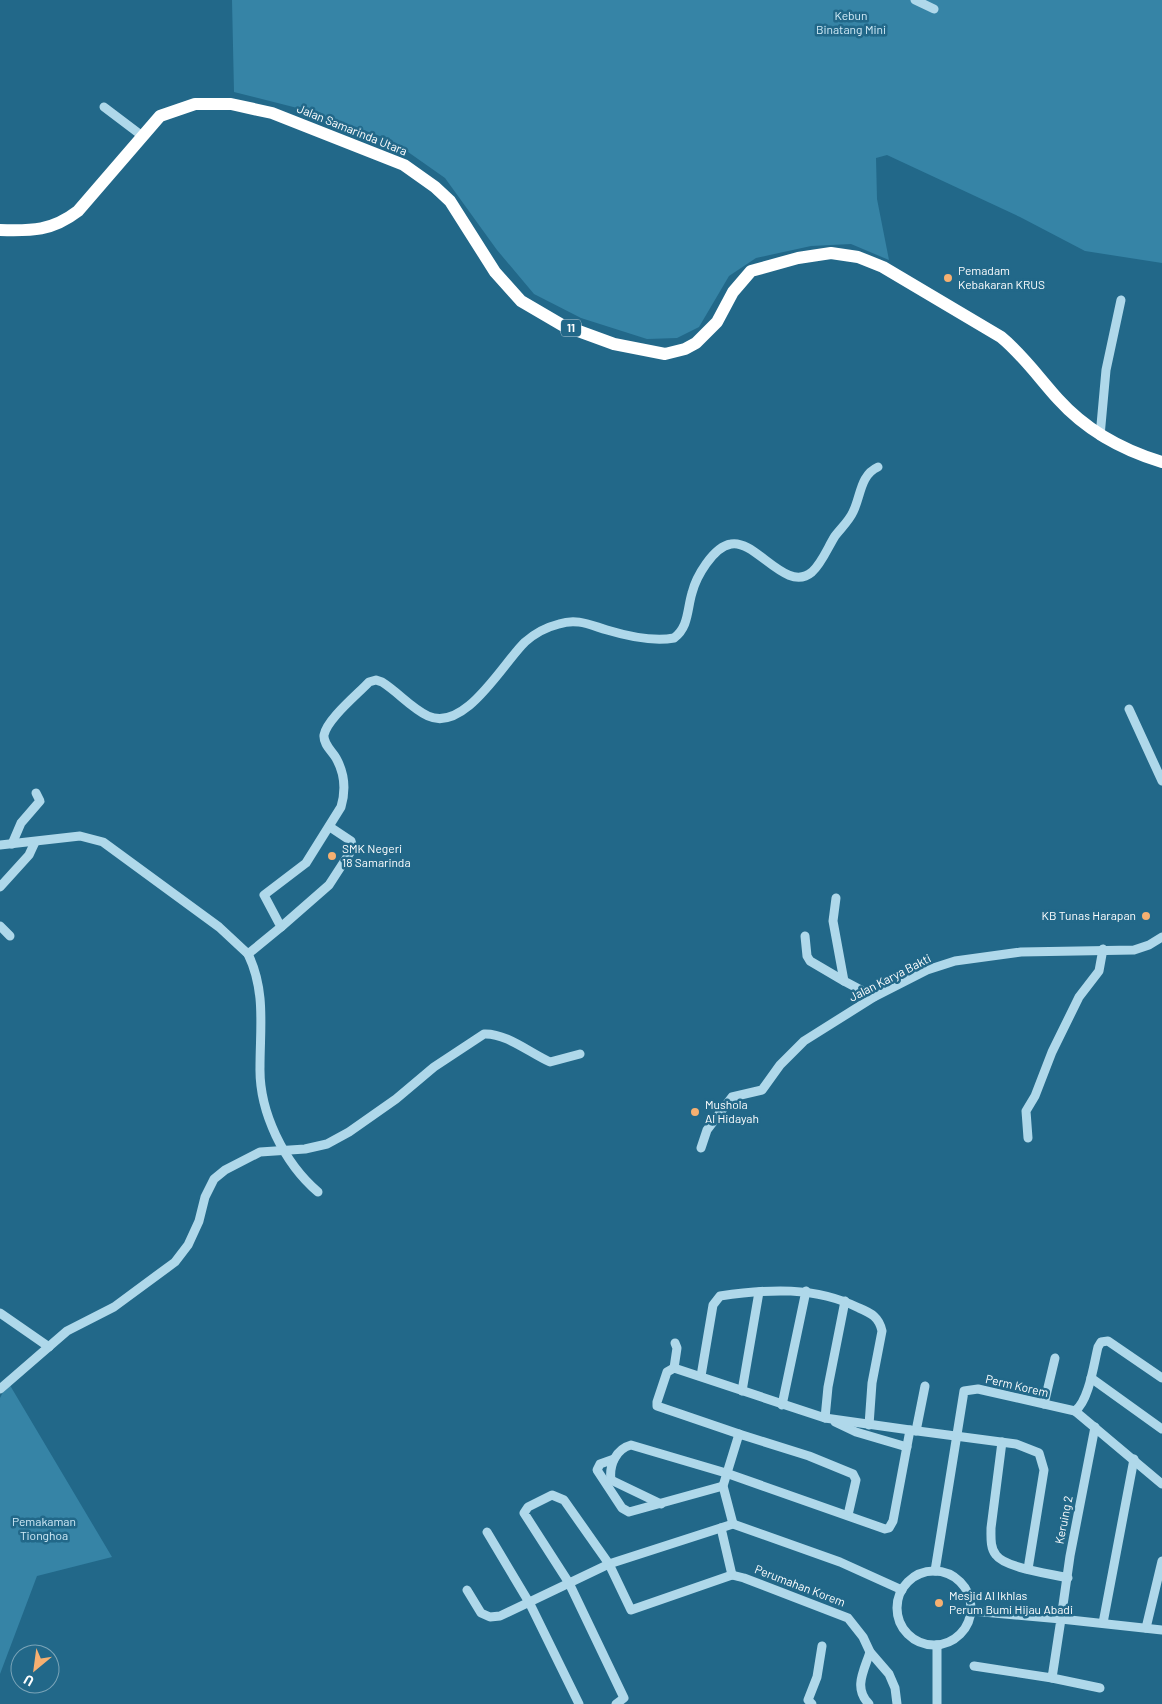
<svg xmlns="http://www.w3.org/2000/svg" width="1162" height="1704" viewBox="0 0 1162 1704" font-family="Barlow,sans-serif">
<rect width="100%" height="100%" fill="#226889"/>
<g fill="#3684a6">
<path d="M232 0H1162V263L1085 251 1020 217 887 155 876 158 877 199 889 260 851 244 811 246 756 258 729 276 699 327 677 338 647 339 581 318 534 294 497 250 445 178 391 140 313 112 234 92Z"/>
<path d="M8 1382 112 1557 37 1576 0 1674V1398Z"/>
</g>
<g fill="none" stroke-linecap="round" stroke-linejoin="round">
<g stroke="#afd8ea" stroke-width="9">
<path d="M915 0 934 9"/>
<path d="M104 107 141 135"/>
<path d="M1100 436 1106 370 1121 300"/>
<path d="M1129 709 1162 781"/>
<path d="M12 844 21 823 40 801 36 793"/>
<path d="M0 845 80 836 103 842 219 927 248 954 281 927 264 895 306 863 341 807C346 790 345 774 336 758 332 751 323 744 324 735 327 719 358 694 369 682L376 680 382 682C398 692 411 708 428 716 465 733 503 663 525 642 534 634 547 627 559 624 577 618 590 625 607 630 627 636 653 642 674 638 689 627 687 609 692 593 696 577 713 547 731 544 756 539 786 594 812 572 822 563 828 547 835 536 841 528 849 521 853 512 861 496 860 475 878 467"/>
<path d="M0 887 29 855 35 842"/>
<path d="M836 898 833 921 844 981 874 997"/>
<path d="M0 926 10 936"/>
<path d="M281 927 329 885 353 848 351 841 330 827"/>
<path d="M805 936 807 956 810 961 844 981"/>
<path d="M248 954C266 991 260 1028 260 1067 259 1112 284 1163 318 1192"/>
<path d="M1028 1138 1026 1111 1035 1096 1052 1052 1079 997 1099 971 1103 949"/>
<path d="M701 1148 707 1130 732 1097 762 1090 780 1065 804 1041 874 997 927 970 955 961 1021 952 1134 950 1149 945 1162 937"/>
<path d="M0 1313 49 1347"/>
<path d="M674 1368 677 1348 675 1343"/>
<path d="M701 1376 713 1305 720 1296C768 1289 815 1286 859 1308 871 1313 879 1317 882 1331L872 1383 869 1425"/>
<path d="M1091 1378 1162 1429"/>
<path d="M0 1389 67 1331 114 1307 175 1262 188 1245 199 1221 205 1197 214 1179 225 1170 260 1152 305 1149 327 1144 349 1132 396 1099 434 1067 484 1034C506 1033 530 1053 550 1062L580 1054"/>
<path d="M742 1391 759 1292"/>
<path d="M1044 1404 1055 1358"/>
<path d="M782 1405 806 1291"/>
<path d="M1075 1411 1162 1484"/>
<path d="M825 1418 828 1387 845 1301"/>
<path d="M835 1422 856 1432 907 1447"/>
<path d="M1095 1427 1070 1556 1061 1619 1162 1630"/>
<path d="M916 1431 925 1386"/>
<path d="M739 1434 657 1406V1402L667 1372 674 1368 825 1418 910 1430"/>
<path d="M1002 1442 991 1528C991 1537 990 1548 996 1555 1005 1568 1052 1574 1068 1578"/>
<path d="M614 1459 600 1464 597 1470 622 1508 629 1512 723 1486"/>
<path d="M611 1480C609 1465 616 1449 631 1445L726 1473 885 1529 889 1528 893 1521 910 1430 1016 1444 1039 1453 1044 1470 1028 1569"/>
<path d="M611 1480 661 1504"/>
<path d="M733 1524 723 1486 739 1434 809 1456 853 1474 856 1480 848 1515"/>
<path d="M721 1528 732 1575"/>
<path d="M487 1532 530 1604 579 1704"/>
<path d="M935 1571 964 1391 978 1389 1075 1411C1089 1401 1094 1363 1098 1347L1101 1342 1108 1341 1162 1378"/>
<circle cx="934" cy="1608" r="37"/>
<path d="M467 1590 481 1613 490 1617 500 1616 609 1564 733 1524 840 1562 902 1590"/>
<path d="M972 1611 1061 1619 1052 1678 974 1666"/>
<path d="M1103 1623 1134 1459"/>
<path d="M1146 1628 1162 1561"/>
<path d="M1052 1678 1100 1688"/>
<path d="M616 1704 624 1698 569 1583 524 1513 528 1507 552 1495 564 1500 609 1564 631 1610 732 1575 744 1578 848 1618 863 1637 870 1652 889 1674 895 1688 897 1704"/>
<path d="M812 1704 808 1700 817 1677 822 1646"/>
<path d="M869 1704C853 1688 864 1671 870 1652"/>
<path d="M937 1704V1645"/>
</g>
<path stroke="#fff" stroke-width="12" d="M0 230C32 231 52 231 78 211L160 116 195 104H231L272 113 404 165 435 187 450 201 495 272 521 301 562 325 614 344 665 354 685 349 696 343 717 322 733 292 751 271 798 258 831 253 858 257 883 267 1001 337C1023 355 1039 378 1058 399 1086 430 1122 450 1162 462"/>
</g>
<g fill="#f6b071" stroke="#226889" stroke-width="2">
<circle cx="948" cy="278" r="5"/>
<circle cx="332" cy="856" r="5"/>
<circle cx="1146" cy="916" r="5"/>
<circle cx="695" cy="1112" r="5"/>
<circle cx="939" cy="1603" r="5"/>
</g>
<g text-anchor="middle" stroke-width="5" stroke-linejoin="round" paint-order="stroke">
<rect fill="#226889" stroke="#bdd2dc" stroke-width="1" x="561" y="319.5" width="20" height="17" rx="4"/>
<g font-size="11" font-weight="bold" fill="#fff">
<text x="571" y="332">11</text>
</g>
<g font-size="12" fill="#d3ecf8" stroke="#226889">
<text x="851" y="20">Kebun<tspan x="851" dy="14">Binatang Mini</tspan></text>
<text x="44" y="1526">Pemakaman<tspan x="44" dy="14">Tionghoa</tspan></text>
</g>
<g font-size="12" fill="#fff" stroke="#226889">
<text transform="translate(352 130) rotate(22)" y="4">Jalan Samarinda Utara</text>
<text transform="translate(890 978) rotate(-27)" y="4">Jalan Karya Bakti</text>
<text transform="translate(1017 1386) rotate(13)" y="4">Perm Korem</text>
<text transform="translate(1064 1520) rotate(-79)" y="4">Keruing 2</text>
<text transform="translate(800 1586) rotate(21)" y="4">Perumahan Korem</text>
</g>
<g font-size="12" fill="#fff" stroke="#226889" text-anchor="start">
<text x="958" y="275">Pemadam<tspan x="958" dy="14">Kebakaran KRUS</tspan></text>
<text x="342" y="853">SMK Negeri<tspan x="342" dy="14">18 Samarinda</tspan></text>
<text x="1136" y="920" text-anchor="end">KB Tunas Harapan</text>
<text x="705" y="1109">Mushola<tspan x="705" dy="14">Al Hidayah</tspan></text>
<text x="949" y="1600">Mesjid Al Ikhlas<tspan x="949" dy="14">Perum Bumi Hijau Abadi</tspan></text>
</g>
</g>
<g transform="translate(35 1669) rotate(209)"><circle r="24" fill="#226889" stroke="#7aa4b8"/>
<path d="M0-4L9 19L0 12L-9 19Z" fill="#f6b071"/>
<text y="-8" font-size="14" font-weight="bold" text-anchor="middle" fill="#ffffff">U</text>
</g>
</svg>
